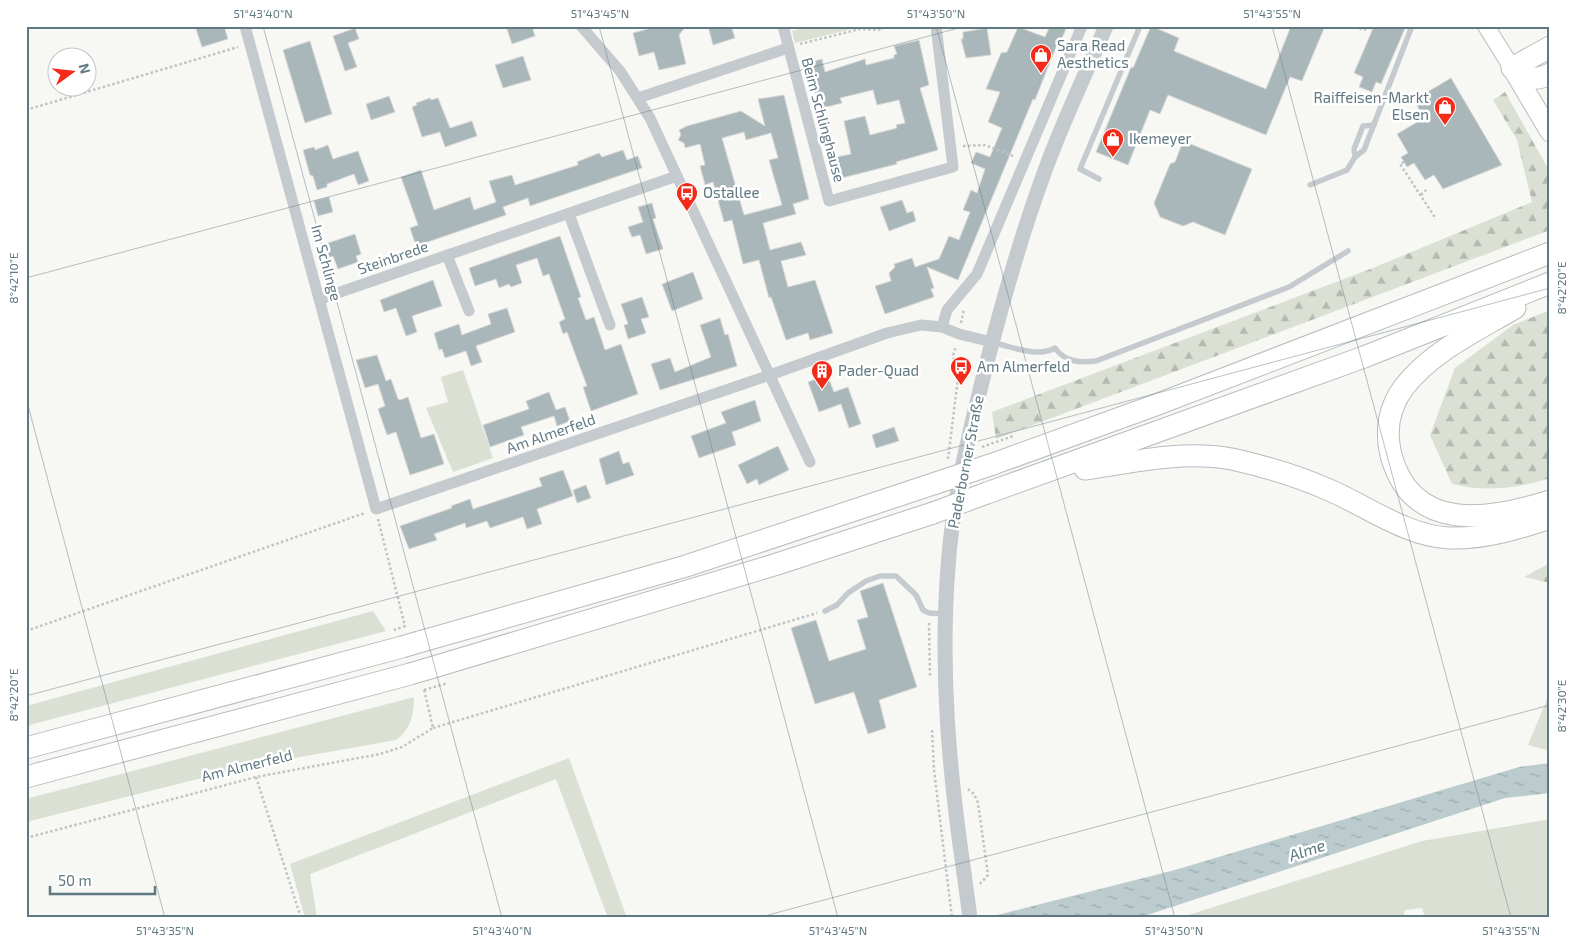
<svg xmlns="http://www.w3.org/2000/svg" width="1576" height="944" viewBox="0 0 1576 944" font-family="'Exo 2',sans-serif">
<defs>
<pattern id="forest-firs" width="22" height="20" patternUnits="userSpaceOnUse" patternTransform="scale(1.25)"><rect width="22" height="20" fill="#dae0d4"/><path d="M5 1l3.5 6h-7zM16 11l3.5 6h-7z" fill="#b4bab1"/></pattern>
<pattern id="water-ripples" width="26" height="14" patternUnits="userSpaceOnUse" patternTransform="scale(1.25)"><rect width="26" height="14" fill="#bcccce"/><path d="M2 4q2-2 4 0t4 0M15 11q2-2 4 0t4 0" fill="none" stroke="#9caaad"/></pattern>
</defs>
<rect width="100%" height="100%" fill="#f7f7f4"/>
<g fill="#dae0d4">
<path d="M800 26H859V27L795 43 792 31 800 29Z"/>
<path d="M463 370 493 458 453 472 426 408 448 402 441 377Z"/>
<path d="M373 611 386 631 26 726V706Z"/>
<path d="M1550 692V751L1528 745Z"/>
<path d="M414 697C414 715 411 729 396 740L250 766 26 822V799Z"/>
<path d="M569 758 627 918H608L556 779 310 874 317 918H305L290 864Z"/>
<path d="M1550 819V918H1425L1422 908 1405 910 1403 918H1179L1422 841Z"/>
</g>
<g fill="url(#forest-firs)">
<path d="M1505 92 1550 172V230L996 439 992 412 1373 268 1532 202 1517 140 1493 100Z"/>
<path d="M1550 310V478C1517 489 1485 492 1452 484L1430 435 1455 368 1513 325Z"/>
<path d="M1550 563V583L1524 577Z"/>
</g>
<path fill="url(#water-ripples)" d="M1550 763V793L1505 798 1138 918H985L1175 870 1519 767Z"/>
<g fill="#aab7ba" stroke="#d9d8d6" fill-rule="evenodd">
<path d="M195 26H224L228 39 202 47Z"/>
<path d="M506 26H532L535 36 512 44Z"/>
<path d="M659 26H686L679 35 686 64 659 70 654 52 639 56 633 33Z"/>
<path d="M708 26H731L735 38 713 45Z"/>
<path d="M1050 26H1067L1060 43 1058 42 1035 100 1033 99 958 280 927 267 934 288 931 289 934 297 885 314 875 286 891 281 889 273 895 267 894 264 912 258 915 267 939 259 949 236 959 240 970 212 963 210 971 190 977 193 985 169 971 163 976 152 990 157 1002 128 988 122 1000 92 986 89 1001 53 1007 52 1018 27 1045 37Z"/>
<path d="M1151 26 1179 38 1174 51 1266 89 1291 26H1325L1302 81 1290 77 1266 135 1168 95 1160 114 1150 110 1128 165 1096 152 1127 77 1131 67 1133 68Z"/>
<path d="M1374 26H1406L1381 84 1376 82 1372 92 1359 87 1363 77 1354 73Z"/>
<path d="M355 28 359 39 348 43 357 67 345 71 333 36Z"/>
<path d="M987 28 991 55 966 58 961 39H963V32Z"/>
<path d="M919 40 929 85 920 88 938 150 896 162 897 164 838 179 832 158 851 154 844 121 865 116 870 135 897 128 896 125 905 123 899 100 877 105 873 90 840 98 842 103 819 109 811 76 807 77 803 64 822 59 825 72 865 59 866 65 894 58V55L897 54 894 46Z"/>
<path d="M310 41 332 114 305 123 283 50Z"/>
<path d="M523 56 531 80 503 88 495 65Z"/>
<path d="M1451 78 1502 165 1443 189 1434 175 1425 180 1414 163 1407 167 1401 157 1408 153 1397 134 1424 118 1414 100Z"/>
<path d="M784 95 809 199 793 204 796 214 763 223 770 250 801 242 806 255 781 261 788 287 815 280 833 333 810 340 808 333 786 340 771 297 769 298 759 260 743 264 732 220 724 222 713 182 705 185 700 166 705 165 700 144 685 148 684 143 678 140 681 135 679 130 687 126 741 111 765 126 758 99ZM744 132 746 140 771 133 778 158 769 160 782 205 744 215 722 138Z"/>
<path d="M389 96 395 112 371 120 366 104Z"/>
<path d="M430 98 431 100 438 98 450 128 472 121 477 136 445 147 440 132 422 137 412 107 417 105 416 103Z"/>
<path d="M1183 141 1252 169 1225 235 1193 222 1183 226 1160 217 1154 203 1170 164 1175 162Z"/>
<path d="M328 145 333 159 358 151 369 181 358 185 354 174 327 184V187L317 190 313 176 310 175 303 150 314 147 315 150Z"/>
<path d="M623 150 627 160 638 156 642 168 530 206 528 198 503 207 506 215 416 246 410 228 418 225 401 177 421 170 434 210 470 197 474 210 496 202 489 181 512 175 515 185 578 165 577 162 599 153 602 157Z"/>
<path d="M329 197 333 212 318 216 314 201Z"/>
<path d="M902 200 907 213 913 211 916 221 889 231 880 207Z"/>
<path d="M652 203 656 218 653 219 663 249 646 254 640 235 632 237 628 227 643 222 638 207Z"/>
<path d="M355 234 361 254 356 256 358 262 338 269 333 256 329 258 325 244Z"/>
<path d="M560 236 581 297 578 298 586 320 594 317 605 350 621 344 638 394 591 411 583 387 587 386 567 332 563 334 559 322 565 319 549 274 543 276 537 258 516 265 522 283 511 287 509 284 499 288 496 279 475 286 469 268Z"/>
<path d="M693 272 703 299 672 311 662 284Z"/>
<path d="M433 280 442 306 412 316 417 332 406 336 396 308 384 312 380 300Z"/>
<path d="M642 297 649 317 641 319 646 333 628 339 624 325 628 324 621 304Z"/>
<path d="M507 308 515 332 476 346 482 362 471 366 466 351 445 358 442 349 439 350 434 333 459 324 462 335 491 324 488 314Z"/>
<path d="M720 318 725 335 728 334 737 366 660 390 651 364 670 358 675 372 711 357 700 325Z"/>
<path d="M377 355 386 381 391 379 398 399 400 400 408 397 421 438 434 434 444 464 410 475 396 432 387 435 378 409 385 406 378 384 365 388 356 360Z"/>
<path d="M827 375 834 392 848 387 861 424 849 428 841 404 819 412 808 382Z"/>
<path d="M549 392 556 410 565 407 570 421 557 426 554 416 521 427 524 435 490 447 483 425 529 409 526 401Z"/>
<path d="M755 400 761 421 732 432 736 445 699 458 691 436 726 423 721 412Z"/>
<path d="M894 427 899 441 876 448 872 435Z"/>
<path d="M778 446 789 470 759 485 757 479 747 484 738 465Z"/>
<path d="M619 451 623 464 629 462 634 475 606 485 599 459Z"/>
<path d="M563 470 573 496 537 509 542 524 527 529 523 517 490 528 487 521 466 528 465 523 434 534 437 540 409 549 400 526 452 508 451 506 470 499 473 509 542 486 539 478Z"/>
<path d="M586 485 591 498 577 503 573 490Z"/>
<path d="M883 583 917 687 879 700 886 728 868 734 854 692 815 704 791 628 816 620 829 661 866 649 857 620 868 617 860 591Z"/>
</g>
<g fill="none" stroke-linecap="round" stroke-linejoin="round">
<g stroke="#b6bec1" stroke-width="18">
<path id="secondary" d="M1486 26 1512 68"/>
</g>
<g stroke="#b7bec0" stroke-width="21">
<path id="primary" d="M1512 68 1550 132"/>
</g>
<g stroke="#b7bcbe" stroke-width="23">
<g id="motorway">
<path d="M1550 47 1512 68C1525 78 1534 82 1550 74"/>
<path d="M1515 308C1476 331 1432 351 1404 387 1389 407 1385 431 1391 455 1412 534 1490 520 1550 501"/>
<path d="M993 464 1153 406 1550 253"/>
<path d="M1085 469C1133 462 1183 450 1232 459 1263 466 1297 476 1327 489 1365 505 1406 536 1449 538 1484 539 1517 529 1550 518"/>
<path d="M987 493 1364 357 1550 283"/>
<path d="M419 642 686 566 936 483"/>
<path d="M427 669 774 565 933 513"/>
<path d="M26 748 402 647"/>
<path d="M26 777 410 674"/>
</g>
</g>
<g stroke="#c0c3c5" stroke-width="2.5" stroke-dasharray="2.5 2.5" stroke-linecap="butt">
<path d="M1355 26 1363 30 1374 27"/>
<path d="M800 44 860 29 878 30 889 26"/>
<path d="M26 110 238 47"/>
<path d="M963 146 985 145 1013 156"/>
<path d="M1404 162 1400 164 1436 219"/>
<path d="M1421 195 1426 190"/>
<path d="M961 323 964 309"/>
<path d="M982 447 1013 436"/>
<path d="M948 459 958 378 953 355 956 346"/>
<path d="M378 519 405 626 394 630"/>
<path d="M929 623 930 677"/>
<path d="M26 631 365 513"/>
<path d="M424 690 448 683"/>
<path d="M433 728 817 613"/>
<path d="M932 730 934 770 952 918"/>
<path d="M256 777 301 918"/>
<path d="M968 789 974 794 978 803 988 875 979 885"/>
<path d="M26 838 256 777 380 754 402 747 433 728 424 689"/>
</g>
<g stroke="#c4cacd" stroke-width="5.5">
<path d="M1355 157 1354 149 1363 126 1374 125"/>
<path d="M1099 179 1080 169 1140 26"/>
<path d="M1310 185 1347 170 1355 157 1364 150 1412 26"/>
<path d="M994 343C1013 347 1037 358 1055 348 1065 362 1080 363 1096 361L1289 287 1348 251"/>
<path d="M825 611 837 605 848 593 866 581 880 576H896L916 595 923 610 929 613 945 614"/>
</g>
<g stroke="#c4cacd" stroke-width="11">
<path d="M245 26 376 509 770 375 887 333 921 325 942 327 959 334 992 342"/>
<path d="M581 26 620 71 650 118 810 462"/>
<path d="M783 26 829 201 953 167 936 26"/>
<path d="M638 98 788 48"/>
<path d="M569 214 610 325"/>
<path d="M447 255 469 311"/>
<path d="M320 299 677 176"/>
<path d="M942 327 947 310 977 274 1082 26"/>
</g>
<path stroke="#c4cacd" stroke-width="15" d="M964 873C949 771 940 670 948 567 952 509 965 451 979 394 997 321 1017 247 1043 176 1061 125 1085 76 1106 26"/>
<use href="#secondary" stroke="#fff" stroke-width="16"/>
<use href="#primary" stroke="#fff" stroke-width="19"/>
<use href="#motorway" stroke="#fff" stroke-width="21"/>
<g stroke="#b7bcbe" stroke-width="23" stroke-linecap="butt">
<g id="motorway-bridge">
<path d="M936 483 993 464"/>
<path d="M933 513 987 493"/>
<path d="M402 647 419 642"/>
<path d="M410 674 427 669"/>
</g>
</g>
<path stroke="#c4cacd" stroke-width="15" d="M964 873 970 918"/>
<use href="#motorway-bridge" stroke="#fff" stroke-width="21"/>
</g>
<path fill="none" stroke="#5f7882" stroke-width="1" stroke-opacity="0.45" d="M263 26 502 918M599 26 838 918M936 26 1175 918M1272 26 1511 918M26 278 966 26M26 398 165 918M26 696 1550 288M757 918 1550 705"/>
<defs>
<g id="shop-pin" transform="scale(1.125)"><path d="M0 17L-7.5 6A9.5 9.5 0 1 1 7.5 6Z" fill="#f32a18" stroke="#fff"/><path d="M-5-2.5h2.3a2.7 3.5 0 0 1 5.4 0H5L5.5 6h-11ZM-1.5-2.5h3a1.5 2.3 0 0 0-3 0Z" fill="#fff"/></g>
<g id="bus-pin" transform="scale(1.125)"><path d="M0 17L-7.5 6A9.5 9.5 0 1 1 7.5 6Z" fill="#f32a18" stroke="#fff"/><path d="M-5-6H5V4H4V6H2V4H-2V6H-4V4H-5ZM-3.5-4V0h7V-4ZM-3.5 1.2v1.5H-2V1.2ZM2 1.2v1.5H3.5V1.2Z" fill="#fff"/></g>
<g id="building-pin" transform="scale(1.125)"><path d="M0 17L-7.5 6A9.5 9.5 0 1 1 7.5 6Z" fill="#f32a18" stroke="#fff"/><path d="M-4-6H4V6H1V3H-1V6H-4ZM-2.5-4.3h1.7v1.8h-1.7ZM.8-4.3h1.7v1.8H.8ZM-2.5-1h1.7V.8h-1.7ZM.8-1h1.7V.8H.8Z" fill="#fff"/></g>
</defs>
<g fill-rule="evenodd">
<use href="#shop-pin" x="1041" y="55"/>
<use href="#shop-pin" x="1445" y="107"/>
<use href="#shop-pin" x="1113" y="139"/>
<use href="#bus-pin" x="687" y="193"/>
<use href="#bus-pin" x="961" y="367"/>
<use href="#building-pin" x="822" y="371"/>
</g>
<g text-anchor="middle" stroke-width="5" stroke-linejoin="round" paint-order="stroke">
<g font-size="15" fill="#5f7882" stroke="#fff" text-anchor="start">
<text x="1057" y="51">Sara Read<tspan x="1057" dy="17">Aesthetics</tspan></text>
<text x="1429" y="103" text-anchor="end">Raiffeisen-Markt<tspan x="1429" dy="17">Elsen</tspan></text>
<text x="1129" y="144">Ikemeyer</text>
<text x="703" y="198">Ostallee</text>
<text x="977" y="372">Am Almerfeld</text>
<text x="838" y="376">Pader-Quad</text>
</g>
<g font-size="15" fill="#5f7882" stroke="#fff">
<text transform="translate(823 120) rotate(75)" y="5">Beim Schlinghause</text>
<text transform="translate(393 258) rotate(-19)" y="5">Steinbrede</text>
<text transform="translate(326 263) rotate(75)" y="5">Im Schlinge</text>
<text transform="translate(551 434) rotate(-19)" y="5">Am Almerfeld</text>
<text transform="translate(966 462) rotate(-79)" y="5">Paderborner Straße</text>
<text transform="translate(247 766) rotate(-14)" y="5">Am Almerfeld</text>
</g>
<g font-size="16" font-style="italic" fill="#5a787c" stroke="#fff">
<text transform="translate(1307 850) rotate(-18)" y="6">Alme</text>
</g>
</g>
<rect width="1576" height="944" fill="none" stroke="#ffffff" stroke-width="55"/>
<g transform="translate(72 72) rotate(75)"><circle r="24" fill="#ffffff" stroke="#bfc9cd"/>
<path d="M0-4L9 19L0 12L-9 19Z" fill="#f32a18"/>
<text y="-8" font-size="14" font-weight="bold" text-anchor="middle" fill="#5f7882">N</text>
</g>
<path d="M50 886v8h105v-8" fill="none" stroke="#5f7882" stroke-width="2.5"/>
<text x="58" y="886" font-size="15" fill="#5f7882" stroke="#ffffff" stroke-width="4" paint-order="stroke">50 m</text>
<rect x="28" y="28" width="1520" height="888" fill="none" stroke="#5f7882" stroke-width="2"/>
<g font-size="12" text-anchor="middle" fill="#5f7882">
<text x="263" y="18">51°43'40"N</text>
<text x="600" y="18">51°43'45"N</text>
<text x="936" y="18">51°43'50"N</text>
<text x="1272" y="18">51°43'55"N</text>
<text transform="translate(14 278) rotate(-90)" y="4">8°42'10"E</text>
<text transform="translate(1562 288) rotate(-90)" y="4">8°42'20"E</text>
<text transform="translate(14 695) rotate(-90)" y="4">8°42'20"E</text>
<text transform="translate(1562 706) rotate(-90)" y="4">8°42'30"E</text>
<text x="165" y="935">51°43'35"N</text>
<text x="502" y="935">51°43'40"N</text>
<text x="838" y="935">51°43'45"N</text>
<text x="1174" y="935">51°43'50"N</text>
<text x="1511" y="935">51°43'55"N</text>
</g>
</svg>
